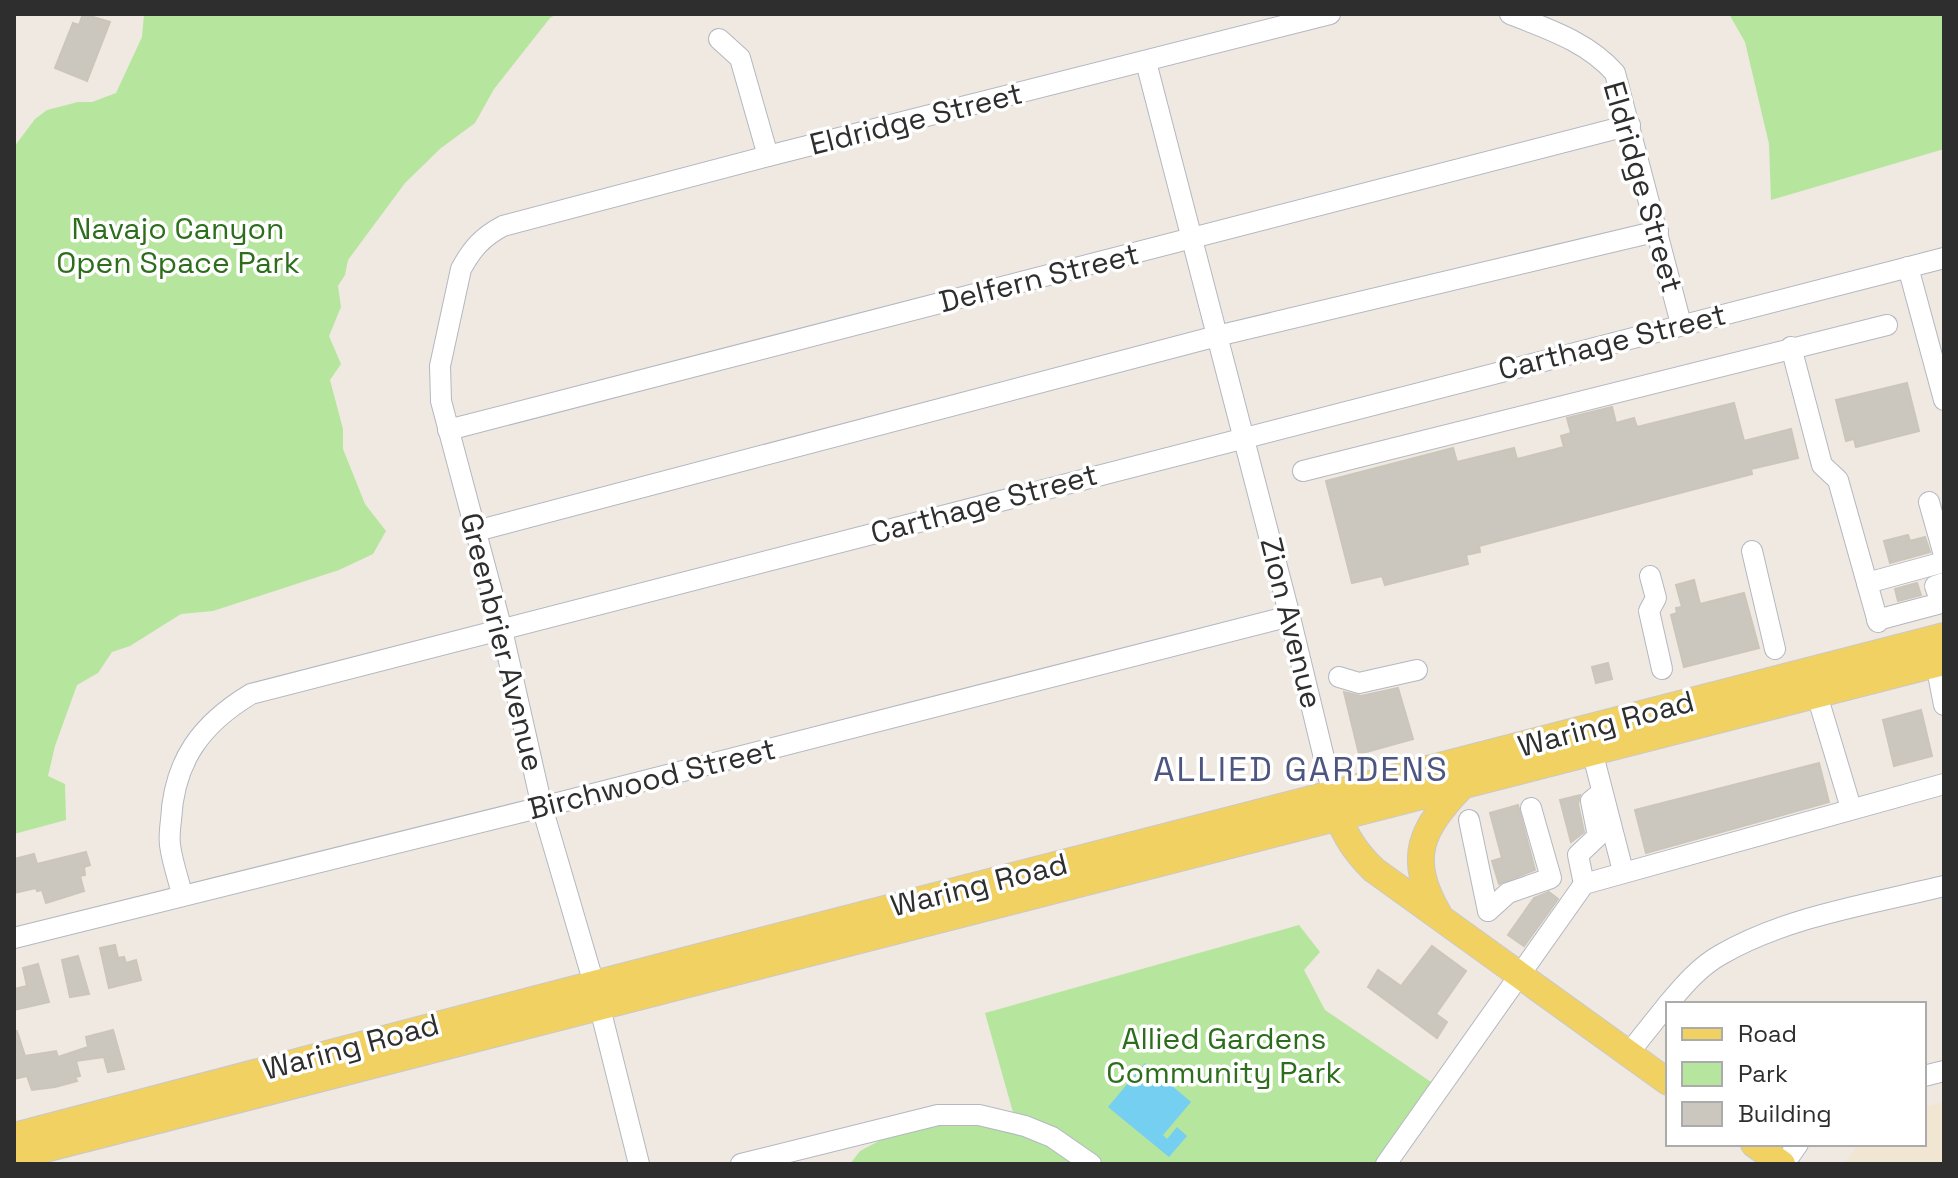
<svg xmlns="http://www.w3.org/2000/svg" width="1958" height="1178" viewBox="0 0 1958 1178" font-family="'Space Grotesk',sans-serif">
<rect width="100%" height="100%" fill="#efe9e1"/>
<path fill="#f0e6d1" d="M1944 1102V1164H1844L1859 1144H1924V1107Z"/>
<g fill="#b6e59e">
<path d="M144 14H557L550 18 494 89 475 123 441 148 405 183 348 260 345 275 338 286 341 307 329 336 341 364 330 380 343 429V449L365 504 386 531 373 554 339 570 213 611 181 614 130 646 112 652 98 673 77 685 55 746 48 776 65 784 66 820 14 834V147L35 119 47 110 78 102H92L116 93 142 37Z"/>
<path d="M1729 14H1944V149L1771 200 1769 144 1745 42Z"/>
<path d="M1299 925 1320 952 1304 970 1325 1010 1437 1086 1382 1164H850L860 1151 922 1118 1016 1123 985 1013Z"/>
</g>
<path fill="#75cff0" d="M1145 1063 1191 1102 1163 1135 1167 1139 1177 1127 1187 1136 1169 1157 1108 1107Z"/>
<g fill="#cbc7bf" stroke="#cbc5ba" stroke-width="2">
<path d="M83 14 110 22 87 81 55 68 73 23 79 25Z"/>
<path d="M1907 383 1919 431 1856 447 1854 439 1846 441 1836 400Z"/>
<path d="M1734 403 1744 441 1791 429 1798 458 1751 469 1752 474 1479 546 1480 552 1466 555 1468 564 1385 585 1382 576 1352 583 1326 481 1453 448 1457 462 1514 448 1517 459 1564 447 1561 436 1571 433 1567 418 1612 407 1616 423 1634 418 1637 427Z"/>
<path d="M1908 535 1910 541 1925 537 1930 552 1890 563 1884 541Z"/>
<path d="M1694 580 1700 604 1744 593 1759 648 1684 667 1671 615 1677 613 1676 608 1682 607 1676 585Z"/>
<path d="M1917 583 1921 595 1898 601 1895 589Z"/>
<path d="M1608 663 1612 679 1596 683 1592 667Z"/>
<path d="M1398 688 1413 739 1359 754 1344 692 1361 696Z"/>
<path d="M1921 710 1932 756 1894 766 1883 720Z"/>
<path d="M1819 763 1829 802 1646 853 1635 810Z"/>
<path d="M1580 795 1578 804 1584 832 1571 842 1560 800Z"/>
<path d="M1518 805 1535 870 1499 884 1492 861 1502 858 1490 813Z"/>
<path d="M86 852 90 865 84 867 85 875 80 876 84 891 46 903 42 890 37 891 36 888 14 893V859L34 854 37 864Z"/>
<path d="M1549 892 1558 899 1524 946 1508 935 1534 898Z"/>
<path d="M115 945 118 958 124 957 126 963 136 960 141 980 109 988 100 948Z"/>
<path d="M1432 946 1466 971 1436 1014 1447 1022 1437 1038 1368 987 1378 970 1401 986Z"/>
<path d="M78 956 89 994 70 997 62 960Z"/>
<path d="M38 964 49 1002 14 1010V989L27 986 23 968Z"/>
<path d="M113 1030 124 1069 108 1072 104 1057 76 1061 80 1076 75 1077 77 1081 55 1087 32 1090 27 1076 14 1079V1031H17L25 1056 56 1051 58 1057 88 1047 86 1037Z"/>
</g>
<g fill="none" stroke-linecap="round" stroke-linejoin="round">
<g stroke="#b4b7c1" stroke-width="22">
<g id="minor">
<path d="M1510 14C1548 29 1588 42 1615 73L1681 324"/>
<path d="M719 39 740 58 768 156"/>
<path d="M1146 62 1288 609 1333 795"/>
<path d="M1908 267 1944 400"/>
<path d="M1791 347 1822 465 1838 480 1878 622"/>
<path d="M448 430 1630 125"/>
<path d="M1303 471 1887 325"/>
<path d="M1929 502 1944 555"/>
<path d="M476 531 1217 336 1658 231"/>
<path d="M1752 551 1775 649"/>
<path d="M1650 576 1656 598 1649 611 1662 669"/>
<path d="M1867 583 1944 562"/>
<path d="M1877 620 1941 603 1935 586 1944 583"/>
<path d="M1936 664 1944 705"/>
<path d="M1339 677 1359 683 1417 670"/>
<path d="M1817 695 1851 808"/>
<path d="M1592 751 1623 871"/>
<path d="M1469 820 1488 911"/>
<path d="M1584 884 1578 855 1598 836 1591 801 1602 792"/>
<path d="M182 894C178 878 172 861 170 845 169 837 170 828 171 820 174 761 201 724 251 694L1944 258"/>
<path d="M1488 911 1508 893 1551 878 1531 808"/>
<path d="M14 938 542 807 1290 616"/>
<path d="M1668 1004C1684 985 1700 966 1722 954 1789 916 1870 904 1944 886"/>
<path d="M1628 1054 1668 1004"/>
<path d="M1924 1076 1944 1071"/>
<path d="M639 1164 594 984 542 807 502 630 441 401 440 366 461 269C472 249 482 237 503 226L768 156 1330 14"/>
<path d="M741 1164 938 1115H979L1025 1126 1052 1137 1091 1164"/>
<path d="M1386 1164 1584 884 1944 784"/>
<path d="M1784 1164 1798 1144"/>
</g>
</g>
<g stroke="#c9c9c9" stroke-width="28">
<g id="major">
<path d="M1334 802C1340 829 1354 851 1374 870L1668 1082"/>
<path d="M1438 913C1406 858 1421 829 1462 786"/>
<path d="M14 1136 594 984 1944 636"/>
<path d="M1754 1144 1782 1164"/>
<path d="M14 1157 1944 662"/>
</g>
</g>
<use href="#minor" stroke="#fff" stroke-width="20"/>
<use href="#major" stroke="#f2d163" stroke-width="26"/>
</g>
<g text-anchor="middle" stroke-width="7" stroke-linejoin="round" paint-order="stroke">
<g font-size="30" fill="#2e2e2e" stroke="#fff">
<text transform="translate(916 119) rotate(-14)" y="10">Eldridge Street</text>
<text transform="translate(1643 187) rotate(74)" y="10">Eldridge Street</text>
<text transform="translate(1039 278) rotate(-14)" y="10">Delfern Street</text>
<text transform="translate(1612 342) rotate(-14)" y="10">Carthage Street</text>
<text transform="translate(984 504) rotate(-15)" y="10">Carthage Street</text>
<text transform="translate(1291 623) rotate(76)" y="10">Zion Avenue</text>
<text transform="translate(502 642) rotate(76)" y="10">Greenbrier Avenue</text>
<text transform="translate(1606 724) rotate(-15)" y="10">Waring Road</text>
<text transform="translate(652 779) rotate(-14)" y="10">Birchwood Street</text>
<text transform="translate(979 885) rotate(-14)" y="10">Waring Road</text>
<text transform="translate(351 1047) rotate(-15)" y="10">Waring Road</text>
</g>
<g font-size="30" fill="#2c6e1b" stroke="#fff">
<text x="178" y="239">Navajo Canyon<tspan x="178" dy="34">Open Space Park</tspan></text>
<text x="1224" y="1049">Allied Gardens<tspan x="1224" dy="34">Community Park</tspan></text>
</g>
<g font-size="34" letter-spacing="2" fill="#4d5680" stroke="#fff">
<text x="1301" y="781">ALLIED GARDENS</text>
</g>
</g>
<rect width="1958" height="1178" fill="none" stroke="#2e2e2e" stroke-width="32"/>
<rect x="1666" y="1002" width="260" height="144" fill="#ffffff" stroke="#ababab" stroke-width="2"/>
<rect x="1682" y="1028" width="40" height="12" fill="#f2d163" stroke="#ababab" stroke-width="2"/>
<text x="1738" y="1042" font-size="24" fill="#2e2e2e">Road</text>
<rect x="1682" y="1062" width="40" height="24" fill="#b6e59e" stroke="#ababab" stroke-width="2"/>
<text x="1738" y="1082" font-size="24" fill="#2e2e2e">Park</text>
<rect x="1682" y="1102" width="40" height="24" fill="#cbc7bf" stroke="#ababab" stroke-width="2"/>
<text x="1738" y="1122" font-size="24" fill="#2e2e2e">Building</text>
</svg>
